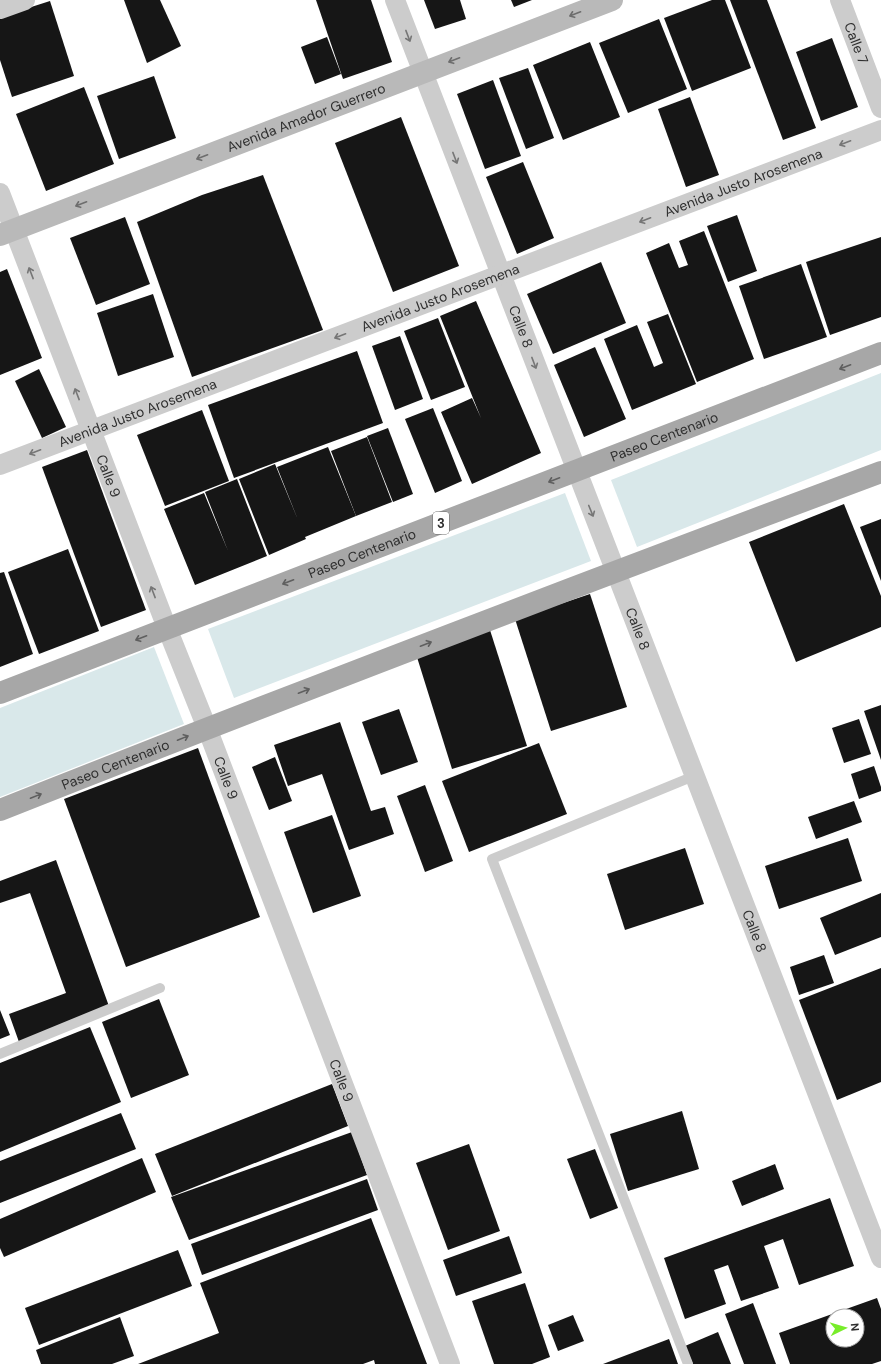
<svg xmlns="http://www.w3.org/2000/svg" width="881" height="1364" viewBox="0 0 881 1364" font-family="'DM Sans',sans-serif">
<rect width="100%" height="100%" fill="#fff"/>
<g fill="#d9e8ea">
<path d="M881 373V450L637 547 611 480Z"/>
<path d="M565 493 591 561 234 698 208 629Z"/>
<path d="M154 647 184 724 0 797V708Z"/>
</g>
<g fill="#161616" fill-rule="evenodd">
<path d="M124 0H160L181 46 147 63Z"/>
<path d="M316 0H371L392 62 343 79Z"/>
<path d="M424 0H460L466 19 435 29Z"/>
<path d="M511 0H532L514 7Z"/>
<path d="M712 0H725L751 68 692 91 664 18Z"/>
<path d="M730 0H767L816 128 783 140Z"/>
<path d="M50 1 74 76 12 97 0 60V17Z"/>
<path d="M659 19 687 89 628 113 599 43Z"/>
<path d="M327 37 341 74 315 84 301 47Z"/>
<path d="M832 38 858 107 821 121 796 52Z"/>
<path d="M590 42 620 117 563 140 533 65Z"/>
<path d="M528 68 554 138 526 149 499 78Z"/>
<path d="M154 76 176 138 119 159 97 96Z"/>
<path d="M493 80 521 156 485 169 457 94Z"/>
<path d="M84 87 114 164 46 191 16 114Z"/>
<path d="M690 97 719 175 686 187 658 109Z"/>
<path d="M401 117 459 266 393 292 335 143Z"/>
<path d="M523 162 554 238 517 254 486 177Z"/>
<path d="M263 175 323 330 192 377 137 222 202 195Z"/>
<path d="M737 215 757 271 728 282 707 226Z"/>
<path d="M125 217 150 284 96 305 70 238Z"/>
<path d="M704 231 754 359 697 382 646 253 669 243 679 268 688 265 679 241Z"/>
<path d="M881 237V317L830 335 806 262Z"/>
<path d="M601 262 626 323 553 354 527 294Z"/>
<path d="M801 264 827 337 764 359 739 286Z"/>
<path d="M7 269 42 358 0 375V272Z"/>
<path d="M153 294 174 357 118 376 97 313Z"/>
<path d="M476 301 541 453 472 484 441 412 472 398 481 418 440 316Z"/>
<path d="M668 314 696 384 632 410 604 339 637 325 654 367 663 363 647 322Z"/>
<path d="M438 318 465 387 431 400 404 331Z"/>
<path d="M400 336 423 399 395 410 372 346Z"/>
<path d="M595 347 626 419 584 437 554 365Z"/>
<path d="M357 351 383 423 234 478 208 405Z"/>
<path d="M39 369 66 427 42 438 15 381Z"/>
<path d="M433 408 462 481 435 493 405 419Z"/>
<path d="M202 410 229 481 165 506 137 435Z"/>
<path d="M388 428 413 494 393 502 367 436Z"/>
<path d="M367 437 392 502 356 516 331 451Z"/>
<path d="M328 447 356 516 305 537 306 539 269 555 239 479 275 464 298 520 277 467Z"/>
<path d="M87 450 146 610 101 627 42 467Z"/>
<path d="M237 479 267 556 195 585 164 509 204 493 228 551 205 492Z"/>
<path d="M844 504 881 596V627L796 662 749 542Z"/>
<path d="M881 519V581L860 527Z"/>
<path d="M68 549 99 631 39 654 8 572Z"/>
<path d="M4 572 33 654 0 667V573Z"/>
<path d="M590 594 627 707 551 731 515 619Z"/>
<path d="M490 630 527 746 452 769 416 654Z"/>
<path d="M881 705V760L864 711Z"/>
<path d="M399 709 418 762 381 775 362 722Z"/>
<path d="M859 719 871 754 844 763 832 728Z"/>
<path d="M340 722 371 811 385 807 394 834 349 850 322 774 288 786 274 745Z"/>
<path d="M539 743 567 814 469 852 442 781Z"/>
<path d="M198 748 260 917 126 967 64 799Z"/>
<path d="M275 757 292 801 269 810 252 767Z"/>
<path d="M874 766 881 787V791L859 799 851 774Z"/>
<path d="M425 785 453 861 425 872 397 796Z"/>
<path d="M854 801 862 822 816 839 808 817Z"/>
<path d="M332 815 361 896 313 913 284 832Z"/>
<path d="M848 838 862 881 779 909 765 866Z"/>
<path d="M685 848 704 904 625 930 607 874Z"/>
<path d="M56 860 110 1009 19 1042 9 1014 66 993 30 893 0 903V881Z"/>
<path d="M881 893V937L835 955 820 918Z"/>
<path d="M824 955 834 983 799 995 790 967Z"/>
<path d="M881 968V1082L837 1100 799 1000Z"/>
<path d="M159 999 189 1075 131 1098 102 1022Z"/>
<path d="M0 1010 10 1035 0 1039Z"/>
<path d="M90 1027 121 1102 0 1152V1063Z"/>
<path d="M332 1084 348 1126 172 1196 155 1154Z"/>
<path d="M682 1111 699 1169 628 1191 610 1134Z"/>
<path d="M121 1113 136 1149 0 1203V1161Z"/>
<path d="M352 1132 367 1175 189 1240 171 1197Z"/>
<path d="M469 1144 500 1231 448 1250 416 1163Z"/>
<path d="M595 1149 618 1208 590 1219 567 1159Z"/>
<path d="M142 1158 156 1192 4 1257 0 1248V1219Z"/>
<path d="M775 1164 784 1189 742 1206 732 1181Z"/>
<path d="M367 1179 378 1210 202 1275 191 1244Z"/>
<path d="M830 1198 854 1266 799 1285 783 1239 764 1246 779 1288 741 1301 728 1265 714 1270 726 1304 685 1319 664 1258Z"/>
<path d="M371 1218 427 1364H375L374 1360 363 1364H138L219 1333 200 1283Z"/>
<path d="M509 1236 522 1273 456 1296 443 1260Z"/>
<path d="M178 1250 192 1286 39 1345 25 1308Z"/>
<path d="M525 1283 550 1357 532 1364H494L472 1301Z"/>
<path d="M877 1298 881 1309V1361L872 1364H790L779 1333ZM833 1316H857V1340H833Z"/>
<path d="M753 1303 776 1364H744L725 1314Z"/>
<path d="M573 1315 584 1341 558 1351 548 1325Z"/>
<path d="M120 1317 134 1356 112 1364H41L36 1350Z"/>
<path d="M718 1332 731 1364H693L685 1346Z"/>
<path d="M669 1339 678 1364H603Z"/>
</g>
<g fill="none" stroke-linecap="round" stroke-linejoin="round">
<g stroke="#ccc" stroke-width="10">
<path d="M0 1054 160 988"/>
<path d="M688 1364 492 859 694 776"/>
</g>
<g stroke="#ccc" stroke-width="20">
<path id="s1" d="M395 0 881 1258"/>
<path id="s2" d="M840 0 881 108"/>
<path d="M0 9 25 0"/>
<path id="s3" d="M0 193 167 628 207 728 450 1364"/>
<path id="s4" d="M0 465 881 130"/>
</g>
<path stroke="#b9b9b9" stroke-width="22" id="s5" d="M0 235 612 0"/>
<g stroke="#a7a7a7" stroke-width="22">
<path id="s6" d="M0 693 881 353"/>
<path id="s7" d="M0 810C293 694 586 582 881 472"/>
</g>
</g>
<defs><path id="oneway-shaft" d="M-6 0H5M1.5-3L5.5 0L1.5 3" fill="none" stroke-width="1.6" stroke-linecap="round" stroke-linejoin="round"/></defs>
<g stroke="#6d6d6d">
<use href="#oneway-shaft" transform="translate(575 14) rotate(159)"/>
<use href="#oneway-shaft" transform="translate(454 60) rotate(159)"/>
<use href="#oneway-shaft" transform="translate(202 157) rotate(159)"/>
<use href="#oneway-shaft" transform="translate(81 204) rotate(159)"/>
</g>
<g stroke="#767676">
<use href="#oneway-shaft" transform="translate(408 36) rotate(69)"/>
<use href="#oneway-shaft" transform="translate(845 143) rotate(159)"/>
<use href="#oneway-shaft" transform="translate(455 158) rotate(69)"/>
<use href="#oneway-shaft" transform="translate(645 220) rotate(159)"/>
<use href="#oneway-shaft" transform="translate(31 273) rotate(-111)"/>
<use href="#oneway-shaft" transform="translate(340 336) rotate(159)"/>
<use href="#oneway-shaft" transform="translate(534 363) rotate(69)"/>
<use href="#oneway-shaft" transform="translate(77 394) rotate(-111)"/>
<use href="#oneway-shaft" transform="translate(35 452) rotate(159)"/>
<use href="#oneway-shaft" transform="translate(591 511) rotate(68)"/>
<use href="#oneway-shaft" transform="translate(153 592) rotate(-111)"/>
</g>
<g stroke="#5f5f5f">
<use href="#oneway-shaft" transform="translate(845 367) rotate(159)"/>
<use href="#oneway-shaft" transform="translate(554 480) rotate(159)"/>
<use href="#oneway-shaft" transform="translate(288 582) rotate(159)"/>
<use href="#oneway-shaft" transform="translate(141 638) rotate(159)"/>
<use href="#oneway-shaft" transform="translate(426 644) rotate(-21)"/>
<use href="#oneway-shaft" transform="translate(304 691) rotate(-21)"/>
<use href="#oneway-shaft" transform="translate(183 738) rotate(-22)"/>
<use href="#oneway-shaft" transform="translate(36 796) rotate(-22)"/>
</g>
<g text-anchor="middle" stroke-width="4" stroke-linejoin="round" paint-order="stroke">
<rect fill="#fff" stroke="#6d6d6d" stroke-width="1" x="433" y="512" width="16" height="22" rx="3"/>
<g font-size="13" font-weight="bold" fill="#2f2f2f">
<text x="441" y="528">3</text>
</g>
<g font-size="14" fill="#2f2f2f" stroke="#fff">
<text dy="5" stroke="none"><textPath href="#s2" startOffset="46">Calle 7</textPath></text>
<text dy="5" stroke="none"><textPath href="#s5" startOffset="328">Avenida Amador Guerrero</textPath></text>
<text dy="5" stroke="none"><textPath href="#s4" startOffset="795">Avenida Justo Arosemena</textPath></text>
<text dy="5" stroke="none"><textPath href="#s4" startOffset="471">Avenida Justo Arosemena</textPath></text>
<text dy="5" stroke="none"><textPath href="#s1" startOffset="350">Calle 8</textPath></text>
<text dy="5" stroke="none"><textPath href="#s4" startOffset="147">Avenida Justo Arosemena</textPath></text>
<text dy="5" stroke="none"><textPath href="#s6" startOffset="712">Paseo Centenario</textPath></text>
<text dy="5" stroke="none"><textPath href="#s3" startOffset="303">Calle 9</textPath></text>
<text dy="5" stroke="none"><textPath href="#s6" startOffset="388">Paseo Centenario</textPath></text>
<text dy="5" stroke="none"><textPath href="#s1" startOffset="674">Calle 8</textPath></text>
<text dy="5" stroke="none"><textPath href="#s7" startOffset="124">Paseo Centenario</textPath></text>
<text dy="5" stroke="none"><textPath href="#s3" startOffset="627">Calle 9</textPath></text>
<text dy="5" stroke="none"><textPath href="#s1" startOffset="998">Calle 8</textPath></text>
<text dy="5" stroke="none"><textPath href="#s3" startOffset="951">Calle 9</textPath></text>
</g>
</g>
<g transform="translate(845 1328) rotate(85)"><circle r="19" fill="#ffffff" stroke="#acacac"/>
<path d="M0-3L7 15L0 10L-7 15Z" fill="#78ed2a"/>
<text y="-6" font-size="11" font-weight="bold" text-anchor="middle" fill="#2f2f2f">N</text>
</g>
</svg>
